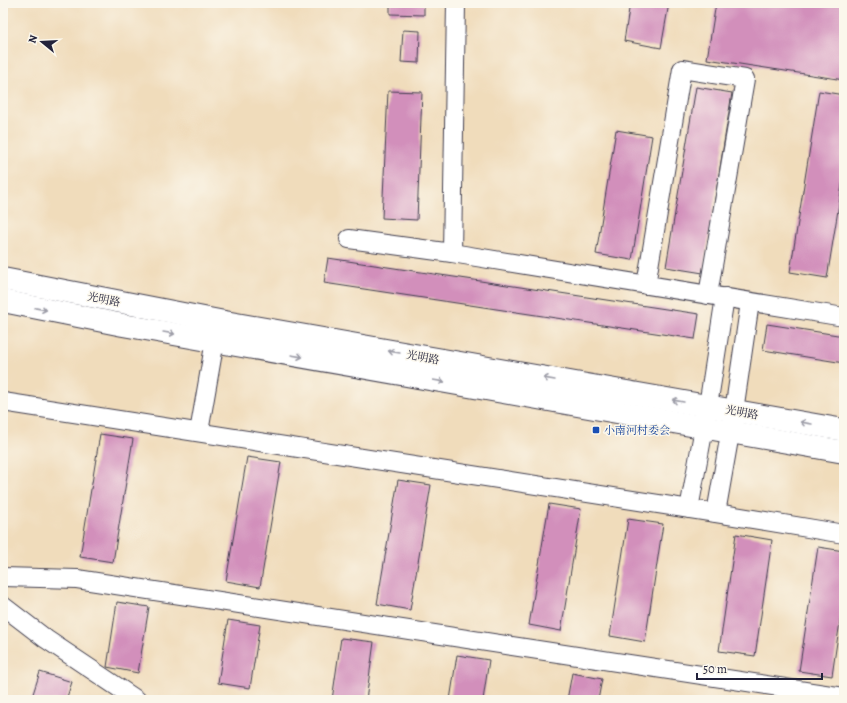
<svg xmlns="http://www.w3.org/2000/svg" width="847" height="703" viewBox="0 0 847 703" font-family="Alegreya,'Noto Serif SC',serif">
<rect width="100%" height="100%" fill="#fbf7ec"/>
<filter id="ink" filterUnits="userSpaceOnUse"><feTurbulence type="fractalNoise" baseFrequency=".025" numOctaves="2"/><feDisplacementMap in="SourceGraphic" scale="8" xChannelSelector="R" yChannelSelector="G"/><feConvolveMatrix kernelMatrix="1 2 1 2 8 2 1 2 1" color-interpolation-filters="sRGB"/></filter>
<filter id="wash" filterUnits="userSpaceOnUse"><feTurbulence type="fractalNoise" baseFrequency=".012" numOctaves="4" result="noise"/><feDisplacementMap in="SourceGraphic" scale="16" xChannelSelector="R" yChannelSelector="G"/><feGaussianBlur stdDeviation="0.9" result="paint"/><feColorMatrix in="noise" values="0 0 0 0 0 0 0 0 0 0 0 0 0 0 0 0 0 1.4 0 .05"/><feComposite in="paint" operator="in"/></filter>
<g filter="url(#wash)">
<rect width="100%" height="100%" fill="#f0dcbb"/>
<g id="blocks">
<g fill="#d28fbb">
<path d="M390 3H424V15L390 14Z"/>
<path d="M630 3H669L661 48 624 41Z"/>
<path d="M716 3H844V80L707 59Z"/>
<path d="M403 30 420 31 419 63 401 62Z"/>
<path d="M696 87 732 93 703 273 666 267Z"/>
<path d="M388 91 422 92 417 220 382 218Z"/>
<path d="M819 91 844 95V173L827 278 790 272Z"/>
<path d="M616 130 652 136 632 260 596 254Z"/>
<path d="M328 258 699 314 695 339 324 283Z"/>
<path d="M767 324 844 336V363L763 350Z"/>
<path d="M100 434 133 439 113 562 80 557Z"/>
<path d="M247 457 281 462 260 587 226 581Z"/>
<path d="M398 480 431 485 410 610 377 604Z"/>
<path d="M549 504 581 509 561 631 529 625Z"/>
<path d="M628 519 663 524 645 642 610 636Z"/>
<path d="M736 534 772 540 755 656 719 651Z"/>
<path d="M818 547 844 551V594L832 676 799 671Z"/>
<path d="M117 602 149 607 138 673 107 667Z"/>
<path d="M228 620 260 625 250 688 218 683Z"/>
<path d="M341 638 374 642 366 700H332Z"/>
<path d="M457 655 489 660 483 700H450Z"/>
<path d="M40 672 72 682 66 700H31Z"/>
<path d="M572 673 602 679 598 700H567Z"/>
</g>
</g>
</g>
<g filter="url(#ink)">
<use href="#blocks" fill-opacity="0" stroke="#413e4e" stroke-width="1"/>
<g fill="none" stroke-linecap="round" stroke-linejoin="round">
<g stroke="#413e4e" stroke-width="20">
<g id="minor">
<path d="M349 239 452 253 844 317"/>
<path d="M452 253 456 3"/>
<path d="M646 285 682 69 745 79 708 295"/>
<path d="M3 402 716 513 844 534"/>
<path d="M199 432 217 329"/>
<path d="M689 509 708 406 725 297"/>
<path d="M716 513 734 411 750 302"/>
<path d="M3 577 77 579 844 697"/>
<path d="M3 606 46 639 137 700"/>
</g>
</g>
<g stroke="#413e4e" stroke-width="24">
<g id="tertiary">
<path d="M3 279 219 321 844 430"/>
<path d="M3 301 123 325 844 452"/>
</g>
</g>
<use href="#minor" stroke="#fff" stroke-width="18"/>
<use href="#tertiary" stroke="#fff" stroke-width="22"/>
</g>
<defs><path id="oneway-shaft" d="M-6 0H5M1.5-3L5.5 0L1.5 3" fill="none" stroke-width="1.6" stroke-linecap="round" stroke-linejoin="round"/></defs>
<g stroke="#9c9ca7">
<use href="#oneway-shaft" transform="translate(41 309) rotate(11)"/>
<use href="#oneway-shaft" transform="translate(169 333) rotate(10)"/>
<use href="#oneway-shaft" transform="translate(394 352) rotate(-170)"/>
<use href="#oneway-shaft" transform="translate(297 356) rotate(10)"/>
<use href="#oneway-shaft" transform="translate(549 379) rotate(-170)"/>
<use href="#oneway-shaft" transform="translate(439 381) rotate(10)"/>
<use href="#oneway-shaft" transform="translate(678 401) rotate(-170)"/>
<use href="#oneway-shaft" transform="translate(806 423) rotate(-170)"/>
</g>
</g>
<rect fill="#1a4fb4" stroke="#fbf7ec" stroke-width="1.5" x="592" y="426" width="8" height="8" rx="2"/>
<g text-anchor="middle" stroke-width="3" stroke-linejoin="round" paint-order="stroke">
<g font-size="11" fill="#22223b" stroke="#fbf7ec">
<text transform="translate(104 299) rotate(11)" y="4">光明路</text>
<text transform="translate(423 357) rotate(10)" y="4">光明路</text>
<text transform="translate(742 412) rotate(10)" y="4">光明路</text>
</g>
<g font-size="11" fill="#164399" stroke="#fbf7ec" text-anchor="start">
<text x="604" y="434">小南河村委会</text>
</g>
</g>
<rect width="847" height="703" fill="none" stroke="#fbf7ec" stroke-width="16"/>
<g transform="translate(42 42) rotate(288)" stroke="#fbf7ec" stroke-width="3" paint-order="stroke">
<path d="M0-3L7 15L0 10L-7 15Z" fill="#22223b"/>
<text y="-6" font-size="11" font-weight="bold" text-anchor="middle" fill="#22223b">N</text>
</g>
<path d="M697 673v6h125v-6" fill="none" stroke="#22223b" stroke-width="2"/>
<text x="703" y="673" font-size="12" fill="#22223b" stroke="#fbf7ec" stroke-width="3" paint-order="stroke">50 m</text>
</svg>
